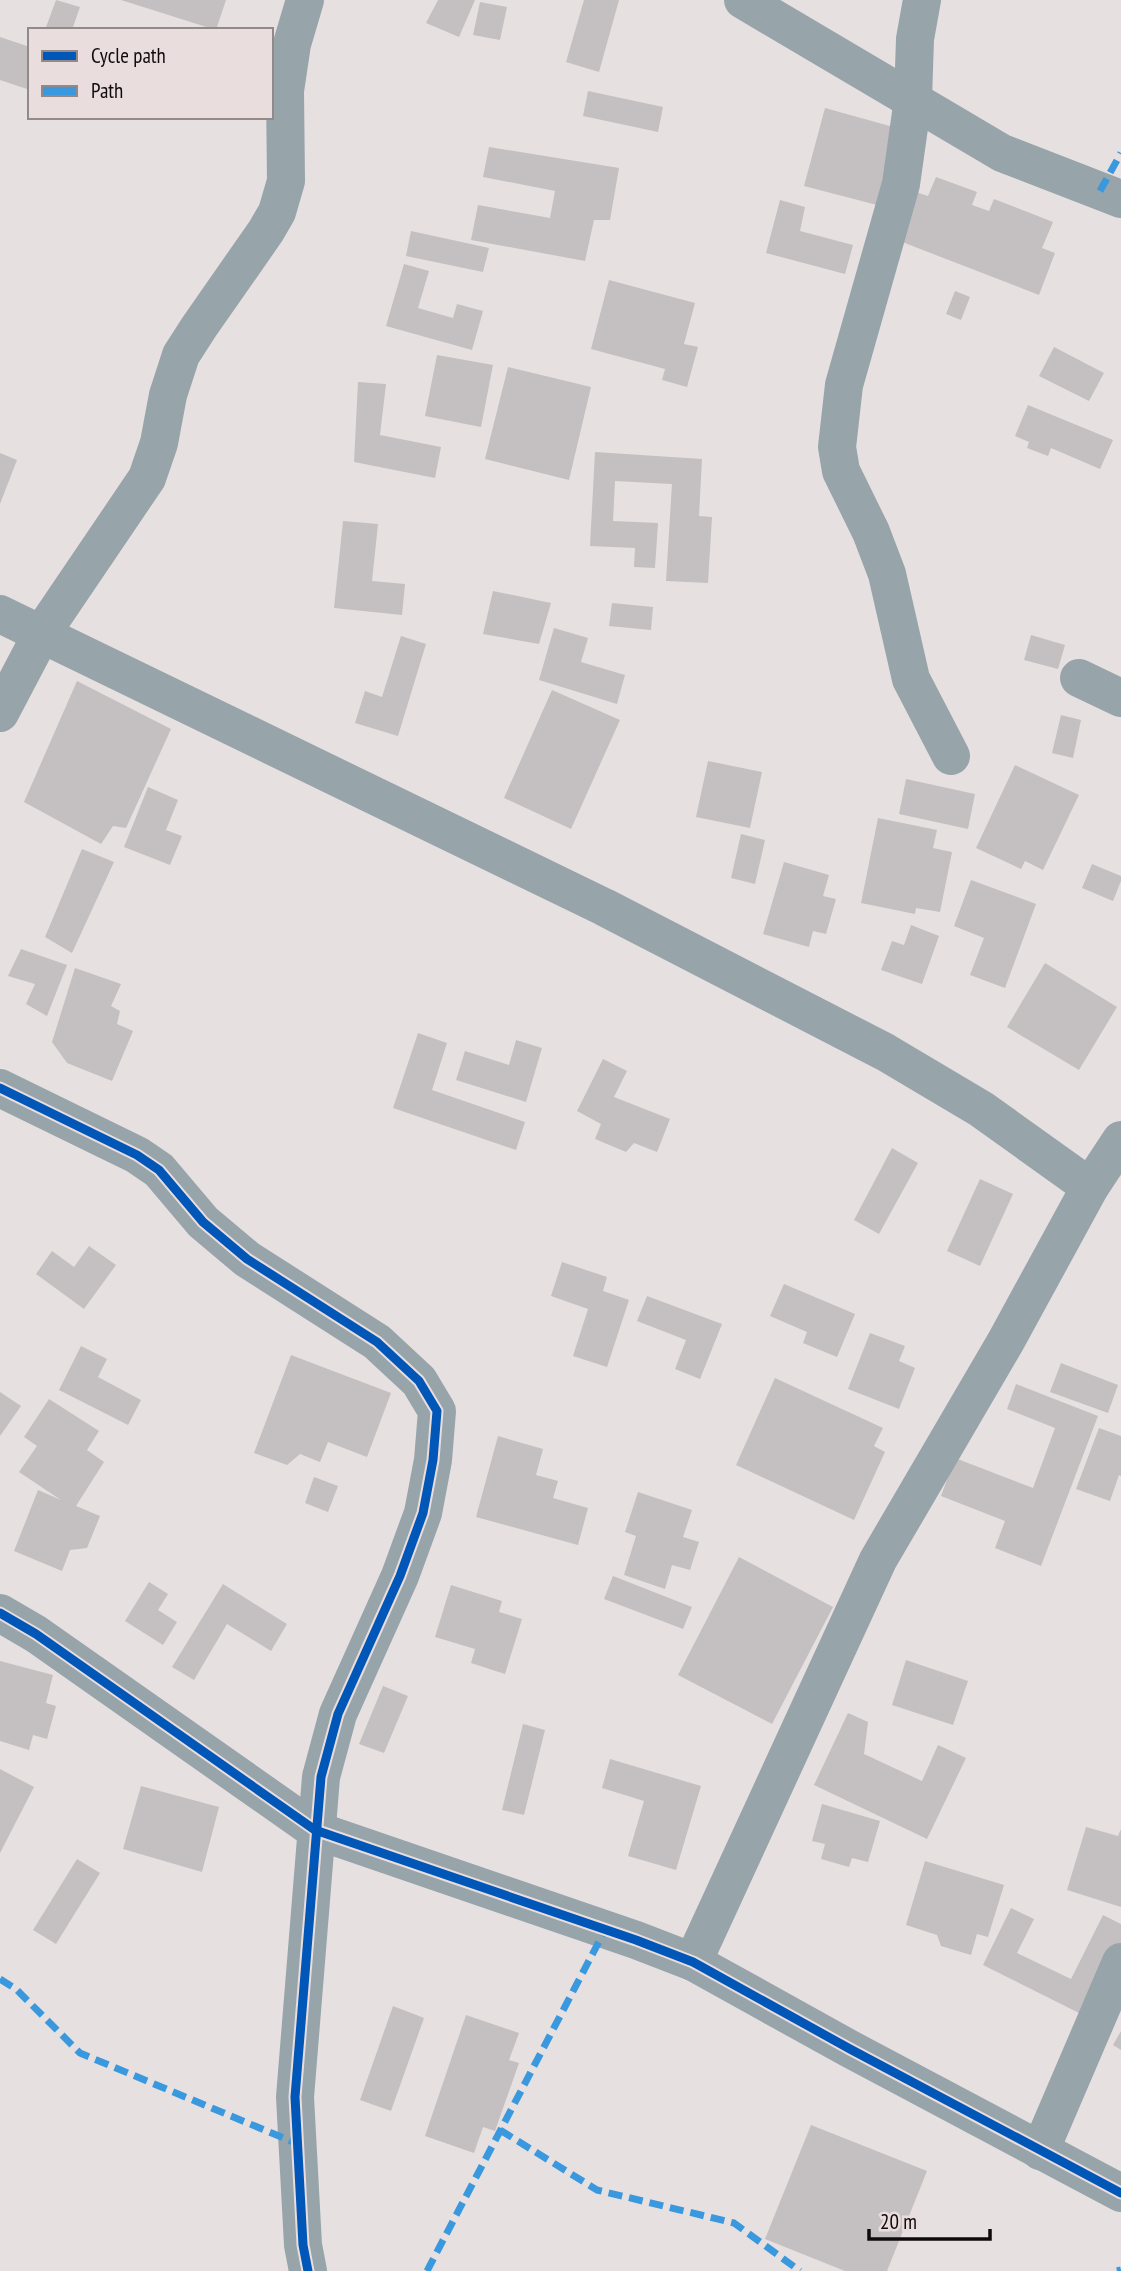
<svg xmlns="http://www.w3.org/2000/svg" width="1121" height="2271" viewBox="0 0 1121 2271" font-family="'PT Sans Narrow',sans-serif">
<rect width="100%" height="100%" fill="#e7e0e1"/>
<g fill="#c4bfc0">
<path d="M56 0 80 7 72 30H45Z"/>
<path d="M121 0H226L216 30Z"/>
<path d="M438 0H475L459 37 426 23Z"/>
<path d="M584 0H619L599 72 566 62Z"/>
<path d="M480 2 507 7 500 40 473 35Z"/>
<path d="M0 37 30 47V90L0 80Z"/>
<path d="M588 91 663 107 658 132 583 116Z"/>
<path d="M825 108 897 128 877 205 804 186Z"/>
<path d="M489 147 619 168 610 220H594L585 261 471 240 478 205 550 218 555 191 483 177Z"/>
<path d="M936 177 977 192 972 205 989 211 994 199 1053 222 1042 248 1055 253 1039 295 897 240 916 192 928 196Z"/>
<path d="M780 200 805 207 800 231 853 245 845 274 766 253Z"/>
<path d="M411 231 489 248 483 272 406 256Z"/>
<path d="M404 264 429 271 418 308 453 318 457 304 483 311 472 350 386 326Z"/>
<path d="M609 280 695 303 684 344 698 347 687 387 662 380 665 369 591 349Z"/>
<path d="M955 291 970 297 961 320 946 314Z"/>
<path d="M1054 347 1104 373 1089 401 1039 376Z"/>
<path d="M437 355 493 365 481 427 425 416Z"/>
<path d="M508 367 591 387 569 480 485 459Z"/>
<path d="M358 382 386 384 380 435 441 447 435 478 354 462Z"/>
<path d="M1028 405 1113 440 1100 469 1051 448 1048 456 1027 448 1029 442 1015 436Z"/>
<path d="M595 452 702 459 699 516 712 517 708 583 666 581 672 484 615 481 613 521 658 523 655 568 634 567 635 548 590 546Z"/>
<path d="M0 453 17 460 0 504Z"/>
<path d="M343 521 378 524 372 581 405 584 402 615 334 608Z"/>
<path d="M493 591 551 603 539 644 483 634Z"/>
<path d="M612 603 653 607 651 630 609 626Z"/>
<path d="M554 628 588 638 581 662 625 675 617 704 539 680Z"/>
<path d="M1031 635 1065 645 1058 669 1024 660Z"/>
<path d="M401 636 426 644 398 736 355 723 365 691 382 697Z"/>
<path d="M77 681 171 729 126 828 113 826 101 844 24 802Z"/>
<path d="M552 690 620 720 571 829 504 798Z"/>
<path d="M1061 715 1081 720 1073 758 1052 753Z"/>
<path d="M708 761 762 772 750 828 696 817Z"/>
<path d="M1015 765 1079 795 1043 870 1025 861 1021 869 976 848Z"/>
<path d="M906 779 975 794 968 829 899 814Z"/>
<path d="M148 787 178 800 166 830 182 836 170 865 124 847Z"/>
<path d="M878 818 937 830 933 848 952 852 940 912 916 908 915 914 861 903Z"/>
<path d="M741 834 765 840 755 884 731 878Z"/>
<path d="M82 849 114 862 72 953 45 937Z"/>
<path d="M784 862 829 875 823 896 836 899 826 934 813 931 809 947 763 934Z"/>
<path d="M1092 864 1121 876V881L1113 901 1082 888Z"/>
<path d="M971 880 1036 904 1005 988 970 975 984 938 954 926Z"/>
<path d="M911 925 939 936 922 984 881 970 892 941 904 945Z"/>
<path d="M21 949 67 965 47 1016 26 1004 35 984 8 976Z"/>
<path d="M1045 963 1117 1007 1079 1070 1007 1027Z"/>
<path d="M75 968 121 984 111 1006 120 1011 117 1024 133 1031 112 1081 67 1063 52 1042Z"/>
<path d="M418 1033 447 1043 432 1090 525 1122 516 1150 393 1108Z"/>
<path d="M516 1040 542 1048 526 1102 456 1080 465 1051 509 1065Z"/>
<path d="M603 1059 627 1071 614 1097 670 1119 657 1152 634 1143 626 1152 595 1139 601 1124 577 1111Z"/>
<path d="M892 1148 918 1163 879 1234 854 1220Z"/>
<path d="M980 1179 1013 1194 980 1266 947 1251Z"/>
<path d="M89 1246 116 1265 84 1309 36 1274 52 1251 74 1267Z"/>
<path d="M562 1262 607 1277 603 1291 629 1300 607 1367 573 1356 588 1309 551 1296Z"/>
<path d="M784 1284 855 1314 837 1357 803 1343 807 1332 770 1316Z"/>
<path d="M647 1296 722 1324 700 1379 675 1369 686 1340 637 1321Z"/>
<path d="M870 1333 905 1346 899 1361 915 1368 899 1409 848 1389Z"/>
<path d="M81 1346 107 1359 98 1377 141 1400 128 1425 59 1390Z"/>
<path d="M291 1355 391 1393 367 1457 328 1442 320 1462 300 1454 287 1465 254 1453Z"/>
<path d="M1061 1363 1118 1385 1108 1413 1050 1392Z"/>
<path d="M775 1378 883 1428 874 1446 885 1452 854 1520 736 1465Z"/>
<path d="M1016 1384 1098 1416 1041 1566 995 1548 1005 1521 941 1496 955 1458 1033 1488 1055 1428 1007 1409Z"/>
<path d="M0 1392 21 1406 0 1436Z"/>
<path d="M49 1399 99 1431 87 1450 104 1462 76 1506 100 1516 87 1548 70 1550 62 1571 14 1551 38 1490 61 1500 19 1472 37 1446 24 1437Z"/>
<path d="M1099 1428 1121 1436V1476L1119 1475 1110 1501 1076 1489Z"/>
<path d="M498 1436 543 1449 536 1475 558 1481 553 1498 588 1508 578 1545 476 1517Z"/>
<path d="M314 1477 338 1486 328 1512 305 1503Z"/>
<path d="M638 1492 692 1510 683 1537 699 1542 690 1570 672 1565 665 1589 624 1575 636 1536 625 1532Z"/>
<path d="M739 1557 833 1607 772 1724 678 1675Z"/>
<path d="M613 1576 692 1607 683 1629 604 1599Z"/>
<path d="M149 1582 168 1594 158 1610 177 1622 163 1645 125 1621Z"/>
<path d="M223 1584 287 1624 271 1651 227 1624 194 1680 172 1667Z"/>
<path d="M451 1585 502 1601 499 1612 522 1619 505 1674 471 1663 475 1649 435 1637Z"/>
<path d="M906 1660 968 1681 953 1725 892 1705Z"/>
<path d="M0 1661 53 1675 46 1703 56 1706 47 1739 33 1735 29 1750 0 1741Z"/>
<path d="M383 1686 408 1696 384 1753 359 1744Z"/>
<path d="M848 1713 868 1722 864 1754 922 1781 938 1745 966 1758 927 1839 814 1785Z"/>
<path d="M523 1724 545 1730 524 1815 502 1810Z"/>
<path d="M610 1759 701 1786 676 1870 628 1856 644 1801 602 1788Z"/>
<path d="M0 1769 34 1787 0 1853Z"/>
<path d="M141 1786 219 1807 202 1872 123 1849Z"/>
<path d="M822 1804 880 1821 868 1862 852 1858 849 1867 821 1859 825 1844 812 1841Z"/>
<path d="M1086 1827 1118 1836 1121 1829V1907L1067 1890Z"/>
<path d="M77 1859 100 1873 56 1944 33 1930Z"/>
<path d="M925 1861 1004 1885 988 1937 977 1934 971 1955 941 1946 937 1935 906 1925Z"/>
<path d="M1011 1908 1034 1919 1017 1953 1071 1979 1103 1915 1121 1924V1944L1085 2016 983 1965Z"/>
<path d="M393 2006 424 2018 391 2111 360 2100Z"/>
<path d="M466 2015 519 2033 509 2060 519 2063 495 2131 483 2127 474 2153 425 2136Z"/>
<path d="M1121 2031V2050L1113 2045Z"/>
<path d="M811 2125 927 2171 887 2271H845L765 2239Z"/>
</g>
<g fill="none" stroke-linecap="round" stroke-linejoin="round">
<g stroke="#97a4aa" stroke-width="38">
<path d="M743 0 1002 153 1121 199"/>
<path d="M922 0 915 39 913 99 901 184 844 385 837 447 841 471 871 532 887 574 911 679 951 756"/>
<path d="M0 614 604 907 885 1052 981 1109 1090 1187"/>
<path d="M1079 678 1121 698"/>
<path d="M0 713 42 633 147 478 159 443 168 395 181 355 199 327 266 231 277 212 286 181 285 91 292 44 305 0"/>
<path d="M0 1088 137 1155 159 1170 203 1222 247 1259 377 1342 419 1381 437 1411 433 1460 423 1513 400 1576 338 1714 321 1777 295 2097 303 2245 308 2271"/>
<path d="M0 1613 36 1634 315 1830 636 1940 693 1962 850 2049 1121 2193"/>
<path d="M693 1962 878 1560 1006 1341 1090 1187 1121 1140"/>
<path d="M1040 2151 1121 1962"/>
</g>
<g stroke="#3a99de" stroke-width="7" stroke-dasharray="14 7" stroke-linecap="butt">
<path d="M1100 191 1121 153"/>
<path d="M0 1979 16 1989 80 2053 298 2144"/>
<path d="M500 2130 597 2190 734 2223 800 2271"/>
<path d="M427 2271 605 1930"/>
<path d="M1117 2271 1121 2270"/>
</g>
<g stroke="#eaddde" stroke-width="13">
<g id="cycleway">
<path d="M0 1088 137 1155 159 1170 203 1222 247 1259 377 1342 419 1381 437 1411 433 1460 423 1513 400 1576 338 1714 321 1777 295 2097 303 2245 308 2271"/>
<path d="M0 1613 36 1634 315 1830 636 1940 693 1962 850 2049 1121 2193"/>
</g>
</g>
<use href="#cycleway" stroke="#0057b8" stroke-width="9"/>
</g>
<rect x="28" y="28" width="245" height="91" fill="#eaddde" stroke="#92898a" stroke-width="2"/>
<rect x="42" y="51" width="35" height="10" fill="#0057b8" stroke="#92898a" stroke-width="2"/>
<text x="91" y="63" font-size="21" fill="#0f0b0c">Cycle path</text>
<rect x="42" y="86" width="35" height="10" fill="#3a99de" stroke="#92898a" stroke-width="2"/>
<text x="91" y="98" font-size="21" fill="#0f0b0c">Path</text>
<path d="M869 2229v10h121v-10" fill="none" stroke="#0f0b0c" stroke-width="3.5"/>
<text x="880" y="2229" font-size="21" fill="#0f0b0c" stroke="#eaddde" stroke-width="5" paint-order="stroke">20 m</text>
</svg>
